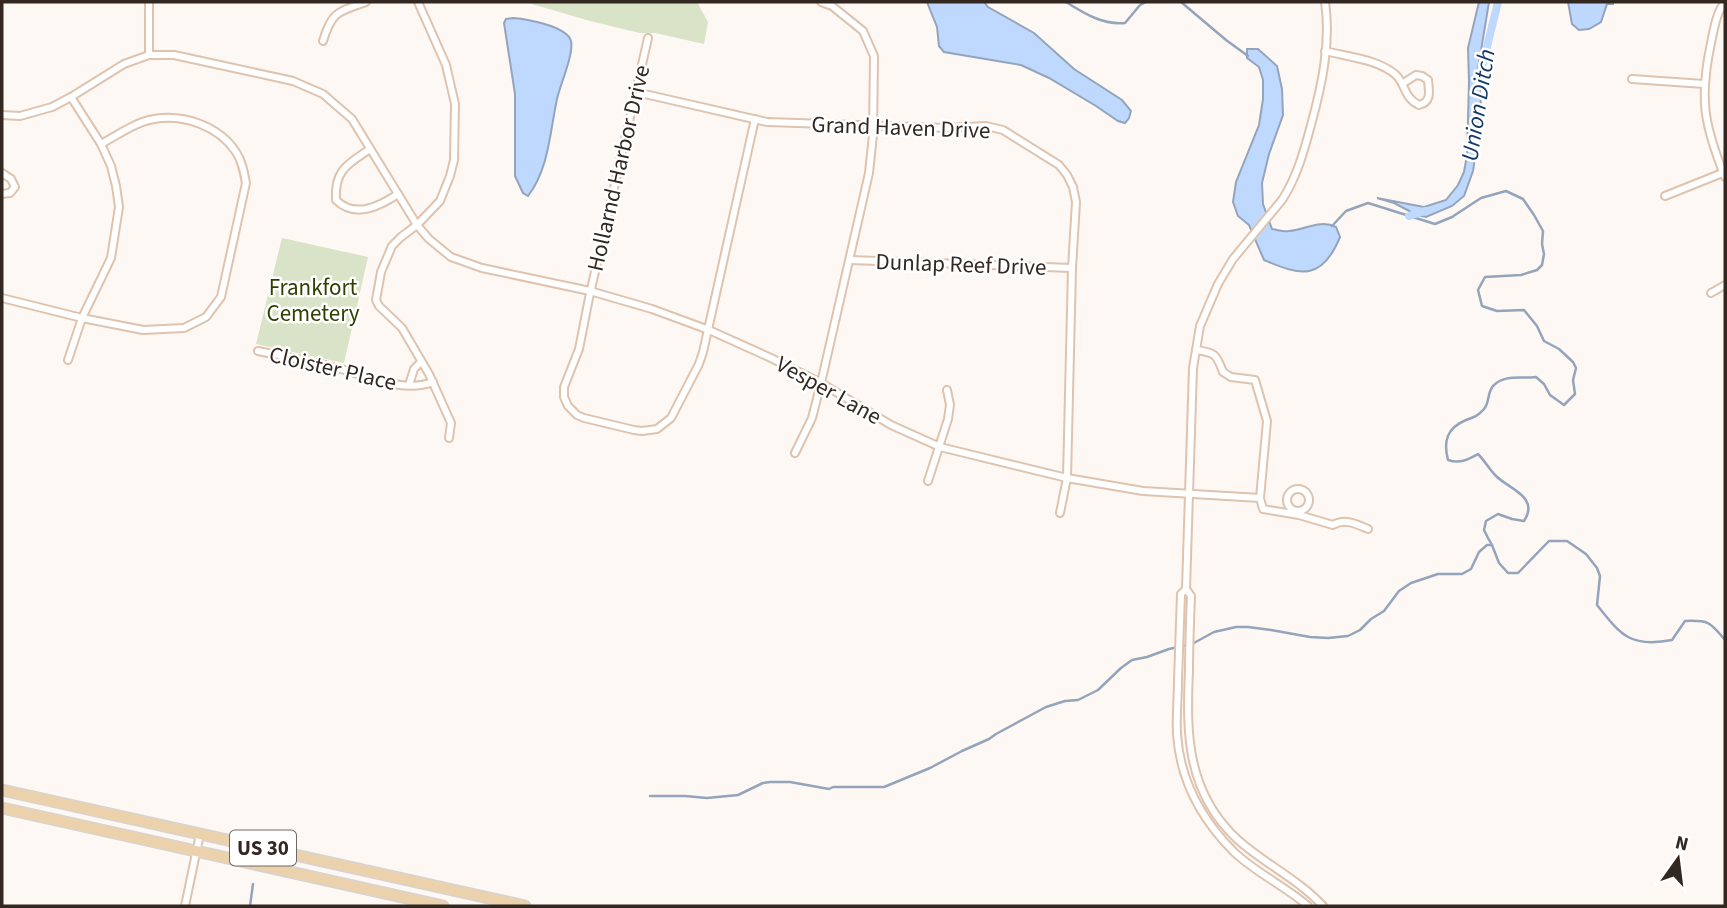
<svg xmlns="http://www.w3.org/2000/svg" width="1727" height="908" viewBox="0 0 1727 908" font-family="'Source Sans 3',sans-serif">
<rect width="100%" height="100%" fill="#fef8f4"/>
<g fill="#d8e3c8">
<path d="M525 2H697L708 22 704 44 655 33H640L590 21Z"/>
<path d="M282 238 368 257 344 363 256 344Z"/>
</g>
<g fill="#bed9fd" stroke="#94a4bb" stroke-width="2">
<path d="M927 2H984L988 7 1034 33 1074 69 1122 100 1131 111 1129 118 1125 123 1118 121 1096 106 1049 78 1021 65 944 52 939 46 937 27Z"/>
<path d="M1479 2H1489L1478 69 1481 105 1479 131 1473 171 1464 196 1452 206 1426 217 1417 215 1394 203 1377 198 1424 207 1446 200 1458 185 1464 172 1467 155 1469 82 1468 48Z"/>
<path d="M1568 2H1613V4H1607L1601 22 1589 29 1579 30 1572 24Z"/>
<path d="M513 18C526 19 567 26 571 41 574 54 560 85 557 99 550 131 549 169 528 196L523 193 515 176V94L504 23 506 19Z"/>
<path d="M1247 49H1258L1277 66 1282 89 1283 115 1269 154 1262 183 1263 204 1272 229C1278 230 1284 232 1289 231 1305 230 1320 219 1336 227L1340 237C1322 281 1301 276 1264 260L1249 225 1238 216 1233 202 1236 182 1259 125 1263 99V80L1259 67 1247 58Z"/>
</g>
<g fill="none" stroke-linecap="round" stroke-linejoin="round">
<g stroke="#94a4bb" stroke-width="2.5">
<path d="M1066 2C1085 14 1103 25 1125 23L1140 5 1146 2"/>
<path d="M1181 2 1226 40 1248 56"/>
<path d="M1332 226 1346 211 1368 203 1435 224 1452 217 1481 198 1506 191 1523 199 1534 215 1543 231 1542 244 1544 254 1542 265 1537 270 1521 275 1485 277 1478 290 1482 306 1497 311 1524 310 1537 326 1544 341 1559 349 1573 362 1576 368 1573 380 1575 394 1564 405 1550 395 1544 384 1536 377C1521 379 1506 374 1494 385 1487 391 1490 402 1484 409 1478 416 1474 417 1466 420 1447 428 1443 441 1448 460 1460 464 1467 460 1478 454 1485 461 1489 469 1496 476 1509 489 1540 497 1524 521L1512 519 1498 514 1486 521 1484 530 1488 538 1492 545 1499 563 1508 573H1518L1549 541H1567L1586 554 1597 568 1600 576 1597 605C1621 635 1630 648 1672 640L1685 621C1709 620 1710 622 1725 640"/>
<path d="M650 796H685L707 798 738 795 763 783 770 782H790L829 789 833 787H884L930 768 962 751 989 739 996 734 1046 707 1065 701 1078 700 1098 690 1121 668 1132 660 1147 657 1169 649 1192 644 1214 632 1236 627H1248L1271 630 1310 637 1328 638 1348 636 1360 630 1371 619 1384 611 1399 591 1411 583 1438 574H1462L1471 569 1479 552 1487 545H1492"/>
<path d="M290 837 295 834"/>
<path d="M250 906 253 884"/>
</g>
<g stroke="#bed9fd" stroke-width="8">
<path d="M1476 91 1498 2"/>
<path d="M1409 216 1425 211"/>
</g>
<g stroke="#dec3af" stroke-width="10">
<g id="street">
<path d="M418 2 446 65 455 104 454 160 450 176 440 201 417 225 401 237 392 246 381 272 376 300 379 306 402 328 429 374 451 423 449 438"/>
<path d="M1725 2C1716 13 1714 29 1711 43 1699 99 1704 125 1725 177"/>
<path d="M648 38 589 298 579 349 564 387V397L568 406 577 415 584 418 634 430 642 431 657 429 671 418 699 364 703 352 755 119"/>
<path d="M323 41C332 11 338 12 366 2"/>
<path d="M1325 51C1348 57 1378 59 1396 75 1406 85 1404 98 1419 105 1432 102 1429 91 1428 80L1422 76 1416 75 1402 84"/>
<path d="M149 55V2"/>
<path d="M1632 79 1704 84"/>
<path d="M636 92 767 122 946 128 986 126 1003 130 1059 165 1067 175 1073 187 1076 202 1072 268 1067 478 1060 513"/>
<path d="M2 115 20 116 52 107 71 97 124 64 149 55H174L293 81 323 94 352 119 417 225 429 239 451 257 482 268 590 291 652 309 709 330 771 358 821 383 891 425 940 447 1067 478 1143 491 1260 498"/>
<path d="M370 149C348 164 334 170 336 200 355 219 380 206 398 194"/>
<path d="M2 173 11 179 15 187 10 193 2 194"/>
<path d="M1665 196 1725 172"/>
<path d="M850 260 1072 268"/>
<path d="M1711 293 1725 285"/>
<path d="M2 298 82 318 143 330 184 328 206 317 221 297 246 183C244 172 242 161 236 152 219 126 184 114 154 119 135 122 118 135 101 144"/>
<path d="M1196 350C1215 353 1216 353 1223 372L1231 377 1255 380 1267 421 1260 498 1263 509 1299 515V511"/>
<path d="M258 351C283 356 308 361 333 367 364 374 401 394 433 382"/>
<path d="M68 360 82 318 111 258 119 207 116 186 111 166 101 144 71 97"/>
<path d="M409 385 414 369 421 362"/>
<path d="M795 453 812 418 821 383 869 173 873 135 874 56 863 31 832 6 821 2"/>
<path d="M928 481 948 419 950 405 947 390"/>
<circle cx="1298" cy="500" r="11"/>
<path d="M1299 515 1333 525C1345 518 1356 524 1368 529"/>
<path d="M1186 589 1191 596C1190 621 1189 646 1189 671 1186 735 1187 793 1238 840 1265 864 1298 879 1323 906"/>
<path d="M185 906 200 834"/>
<path d="M1308 906C1285 886 1256 873 1234 852 1202 820 1180 780 1177 734 1176 716 1178 698 1178 680 1179 652 1180 623 1181 594L1186 589 1193 368 1200 326 1218 284 1233 259 1282 200C1297 177 1304 151 1311 125 1322 85 1331 43 1325 2"/>
</g>
</g>
<g stroke="#d6d4d3" stroke-width="13">
<g id="primary">
<path d="M2 790 525 906"/>
<path d="M2 808 443 906"/>
</g>
</g>
<use href="#street" stroke="#fff" stroke-width="6"/>
<use href="#primary" stroke="#ecd1ad" stroke-width="10"/>
</g>
<g text-anchor="middle" stroke-width="5" stroke-linejoin="round" paint-order="stroke">
<rect fill="#fff" stroke="#706864" stroke-width="2" x="230" y="830.5" width="66" height="35" rx="5"/>
<g font-size="21" font-weight="bold" fill="#332821">
<text x="263" y="855">US 30</text>
</g>
<g font-size="23" fill="#332821" stroke="#fff">
<text transform="translate(901 127) rotate(2)" y="8">Grand Haven Drive</text>
<text transform="translate(618 168) rotate(-77)" y="8">Hollarnd Harbor Drive</text>
<text transform="translate(961 264) rotate(2)" y="8">Dunlap Reef Drive</text>
<text transform="translate(333 368) rotate(13)" y="8">Cloister Place</text>
<text transform="translate(829 390) rotate(29)" y="8">Vesper Lane</text>
</g>
<g font-size="23" fill="#2f4100" stroke="#fff">
<text x="313" y="295">Frankfort<tspan x="313" dy="26">Cemetery</tspan></text>
</g>
<g font-size="24" font-style="italic" fill="#153965" stroke="#fff">
<text transform="translate(1478 105) rotate(-81)" y="8">Union Ditch</text>
</g>
</g>
<rect width="1727" height="908" fill="none" stroke="#332821" stroke-width="7"/>
<g transform="translate(1678 859) rotate(14)" stroke="#ffffff" stroke-width="5" paint-order="stroke">
<path d="M0-5L12 26L0 18L-12 26Z" fill="#332821"/>
<text y="-10" font-size="19" font-weight="bold" text-anchor="middle" fill="#332821">N</text>
</g>
</svg>
